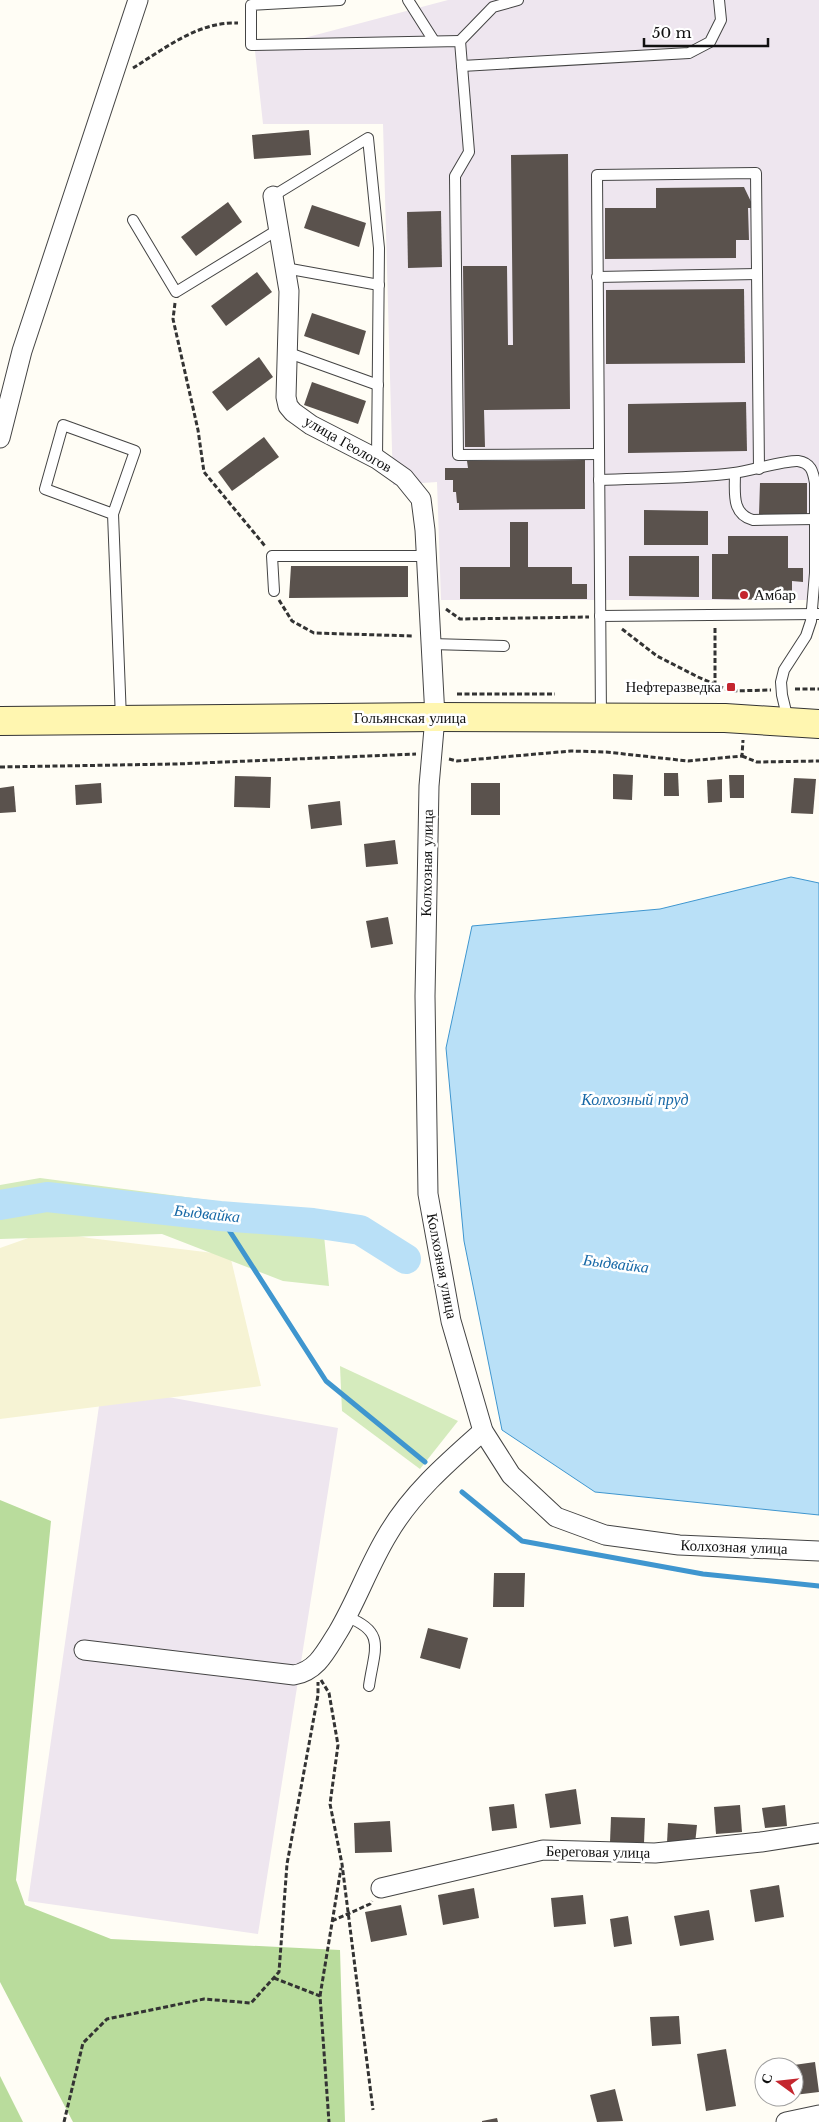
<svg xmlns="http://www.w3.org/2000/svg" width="819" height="2122" viewBox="0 0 819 2122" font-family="'Libre Baskerville',serif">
<rect width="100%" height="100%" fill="#fffdf5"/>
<g fill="#eee6ef">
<path d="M448 0H819V600H441L437 482 393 485 383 124H263L255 51Z"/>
<path d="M102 1385 338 1428 258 1934 28 1901Z"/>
</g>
<path fill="#f6f3d4" d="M48 1231 89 1238 230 1255 261 1386 0 1419V1248Z"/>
<g fill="#d5ebbd">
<path d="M40 1178 322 1215 329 1286 283 1281 162 1234 0 1239V1185Z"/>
<path d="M340 1366 458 1421 420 1469 342 1411Z"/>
</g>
<g fill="#b9dc9c">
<path d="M0 1500 51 1521 16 1880 25 1905 111 1939 340 1950 345 2122H73L0 1982Z"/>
<path d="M0 2076 23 2122H0Z"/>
</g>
<path fill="#b9e0f7" stroke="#3f96cf" d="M791 877 819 883V1515L595 1492 502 1430 464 1241 446 1048 472 926 660 909Z"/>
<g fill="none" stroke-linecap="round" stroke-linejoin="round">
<g stroke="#3f96cf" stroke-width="5">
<path d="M220 1216 326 1381 425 1462"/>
<path d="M462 1492 522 1541 703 1574 819 1586"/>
</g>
<path stroke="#b9e0f7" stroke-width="30" d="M0 1205 47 1197 220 1216 313 1223 360 1230 406 1259"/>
</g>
<g fill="#5a524d">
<path d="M309 130 311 155 254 159 252 135Z"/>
<path d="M568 154 570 409 484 410 485 447H465L463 266H507L508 345H513L511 155Z"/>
<path d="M744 187 754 208H748L749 240H736V258L605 259V208H656V188Z"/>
<path d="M228 202 242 222 196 256 181 237Z"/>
<path d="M312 205 366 223 359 247 304 228Z"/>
<path d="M441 211 442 267 408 268 407 212Z"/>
<path d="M257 272 272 292 226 326 211 306Z"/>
<path d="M744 289 745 363 606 364V290Z"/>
<path d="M312 313 366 331 359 355 304 336Z"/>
<path d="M259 357 273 377 227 411 212 392Z"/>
<path d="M312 382 366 401 358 424 304 405Z"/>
<path d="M746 402 747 451 628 453V404Z"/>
<path d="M264 437 279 457 232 491 218 472Z"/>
<path d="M585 460V509L459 510V503H457L456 492H453V480H445V468H468L467 461Z"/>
<path d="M760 483H807V514H759Z"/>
<path d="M644 510 708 511V545H644Z"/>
<path d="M510 522H528V567H572V584H587V599H460V567H510Z"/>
<path d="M728 536H788V568H803V582L792 581V600L712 599V554H728Z"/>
<path d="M629 556H699V597L629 596Z"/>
<path d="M291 566H408V597L289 598Z"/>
<path d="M664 773H678L679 796H664Z"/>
<path d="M613 774 633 775 632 800 613 799Z"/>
<path d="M729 775H744V798H730Z"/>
<path d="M235 776 271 777 270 808 234 807Z"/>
<path d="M794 778 816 779 813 814 791 813Z"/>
<path d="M722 779V802L708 803 707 780Z"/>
<path d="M101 783 102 803 76 805 75 785Z"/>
<rect x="471" y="783" width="29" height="32"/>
<path d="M14 786 16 812 0 813V788Z"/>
<path d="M340 801 342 825 311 829 308 805Z"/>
<path d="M395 840 398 864 366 867 364 844Z"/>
<path d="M388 917 393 944 371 948 366 921Z"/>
<path d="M494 1573H525L524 1607H493Z"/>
<path d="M428 1628 468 1638 460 1669 420 1658Z"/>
<path d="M576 1789 581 1824 550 1828 545 1794Z"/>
<path d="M514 1804 517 1828 492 1831 489 1807Z"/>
<path d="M740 1805 742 1832 716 1834 714 1807Z"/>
<path d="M785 1805 787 1826 765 1828 762 1808Z"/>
<path d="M611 1817 645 1818 644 1843 610 1842Z"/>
<path d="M390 1821 392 1852 355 1853 354 1823Z"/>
<path d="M668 1823 697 1825 695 1844 667 1843Z"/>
<path d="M779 1885 784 1917 755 1922 750 1890Z"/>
<path d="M474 1888 479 1918 443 1925 438 1895Z"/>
<path d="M583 1895 586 1924 554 1927 551 1898Z"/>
<path d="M401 1905 407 1935 371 1942 365 1912Z"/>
<path d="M709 1910 714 1940 680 1946 674 1916Z"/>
<path d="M628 1916 632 1944 614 1947 610 1919Z"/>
<path d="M679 2016 681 2044 652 2046 650 2017Z"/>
<path d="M726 2049 736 2106 706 2111 697 2054Z"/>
<path d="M815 2062 819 2092 794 2095V2067L787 2066Z"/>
<path d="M615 2089 623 2121 597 2122 590 2095Z"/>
<path d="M497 2118 498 2122H482V2121Z"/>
</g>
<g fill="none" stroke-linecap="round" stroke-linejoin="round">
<g stroke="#444" stroke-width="12">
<g id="service">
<path d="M340 0 251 5V45L460 41 469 152 455 176 458 455 598 454"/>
<path d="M408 0 434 41"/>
<path d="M460 41 493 7 518 0"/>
<path d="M462 66 689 53 710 42 721 20 719 0"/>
<path d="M273 196 368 138 379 248 377 459"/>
<path d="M133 220 176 292 279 229"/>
<path d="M285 268 379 285"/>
<path d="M597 277 757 274"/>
<path d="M289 353 378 385"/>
<path d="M735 473C735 492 731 514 753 520L815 519"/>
<path d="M599 480C644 478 689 479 734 473 749 471 786 460 798 461 811 463 813 471 815 483V573L811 621 806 636 784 670 781 682 782 695 788 720"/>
<path d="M113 514 45 489 63 425 135 451 113 514 121 719"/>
<path d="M274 591 272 556H426"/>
<path d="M600 616 819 614"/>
<path d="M431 644 504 646"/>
<path d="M601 717 597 175 756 173 759 469"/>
<path d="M347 1617C387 1632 374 1650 369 1686"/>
</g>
</g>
<g stroke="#444" stroke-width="21">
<g id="minor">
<path d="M273 196 289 291 286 397 288 406 293 412 311 425 377 459 404 478 421 499 425 530 435 717 429 786 425 996 428 1194 451 1321 483 1431 511 1475 556 1517 605 1535 679 1545 819 1551"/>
<path d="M0 438 22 351 138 0"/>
<path d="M84 1650 294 1675C317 1671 326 1651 338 1632 357 1600 369 1565 388 1534 412 1493 448 1462 483 1431"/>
<path d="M381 1888 543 1850 655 1853 761 1842 819 1833"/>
<path d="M786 2122 819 2115"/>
</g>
</g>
<g stroke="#333" stroke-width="30">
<path id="secondary" d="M0 721 435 717 725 718 819 724"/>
</g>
<g stroke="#333" stroke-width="3" stroke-dasharray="5 2.5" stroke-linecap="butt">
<path d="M133 68C164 49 199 21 238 23"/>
<path d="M175 303 173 319 198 430 204 472 265 546"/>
<path d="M279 600 292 621 314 633 413 636"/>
<path d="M446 609 460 619 589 617"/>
<path d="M715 628V685"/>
<path d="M622 629 657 656 698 677 730 691 771 690"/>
<path d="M795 689H819"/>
<path d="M457 694H555"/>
<path d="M742 756 757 762 819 761"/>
<path d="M449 759 457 761 571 751 606 752 688 761 742 756 743 740"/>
<path d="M0 767 176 764 416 754"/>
<path d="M321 1680 329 1693 338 1745 330 1804 342 1864 373 2110"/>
<path d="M332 1921 370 1904 372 1901"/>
<path d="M274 1978 320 1996 329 2122"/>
<path d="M320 1996 341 1868"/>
<path d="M64 2122 83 2043 107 2019 204 1999 251 2003 279 1972 287 1864 318 1695V1682"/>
</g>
<use href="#service" stroke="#fff" stroke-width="10"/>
<use href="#minor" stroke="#fff" stroke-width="19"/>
<use href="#secondary" stroke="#fff6b0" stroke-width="28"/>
</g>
<g fill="#c4262e" stroke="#fff" stroke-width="2">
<circle cx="744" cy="595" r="5"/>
<rect x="726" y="682" width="10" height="10" rx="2.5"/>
</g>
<g text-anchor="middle" stroke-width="5" stroke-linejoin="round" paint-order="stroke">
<g font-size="15" fill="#111" stroke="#fff">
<text transform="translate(348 444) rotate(30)" y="5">улица Геологов</text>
<text x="410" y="723">Гольянская улица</text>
<text transform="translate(427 863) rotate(-89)" y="5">Колхозная улица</text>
<text transform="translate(442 1266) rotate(79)" y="5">Колхозная улица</text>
<text transform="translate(734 1547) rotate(2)" y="5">Колхозная улица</text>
<text transform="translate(598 1852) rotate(1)" y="5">Береговая улица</text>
</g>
<g font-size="15" fill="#111" stroke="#fff" text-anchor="start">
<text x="754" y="600">Амбар</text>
<text x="721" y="692" text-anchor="end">Нефтеразведка</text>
</g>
<g font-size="16" font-style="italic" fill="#1768a6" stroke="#fff">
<text x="635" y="1105">Колхозный пруд</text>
<text transform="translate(207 1213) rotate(6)" y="6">Быдвайка</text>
<text transform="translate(616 1263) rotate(7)" y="6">Быдвайка</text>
</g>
</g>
<g transform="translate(779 2082) rotate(285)"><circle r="24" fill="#ffffff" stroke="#a0a0a0"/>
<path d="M0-4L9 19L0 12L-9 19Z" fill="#c4262e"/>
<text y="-8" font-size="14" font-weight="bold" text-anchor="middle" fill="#111111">С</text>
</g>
<path d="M644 38v8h124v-8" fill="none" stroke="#111111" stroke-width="2.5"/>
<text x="652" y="38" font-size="15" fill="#111111" stroke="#ffffff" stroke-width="4" paint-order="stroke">50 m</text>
</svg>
